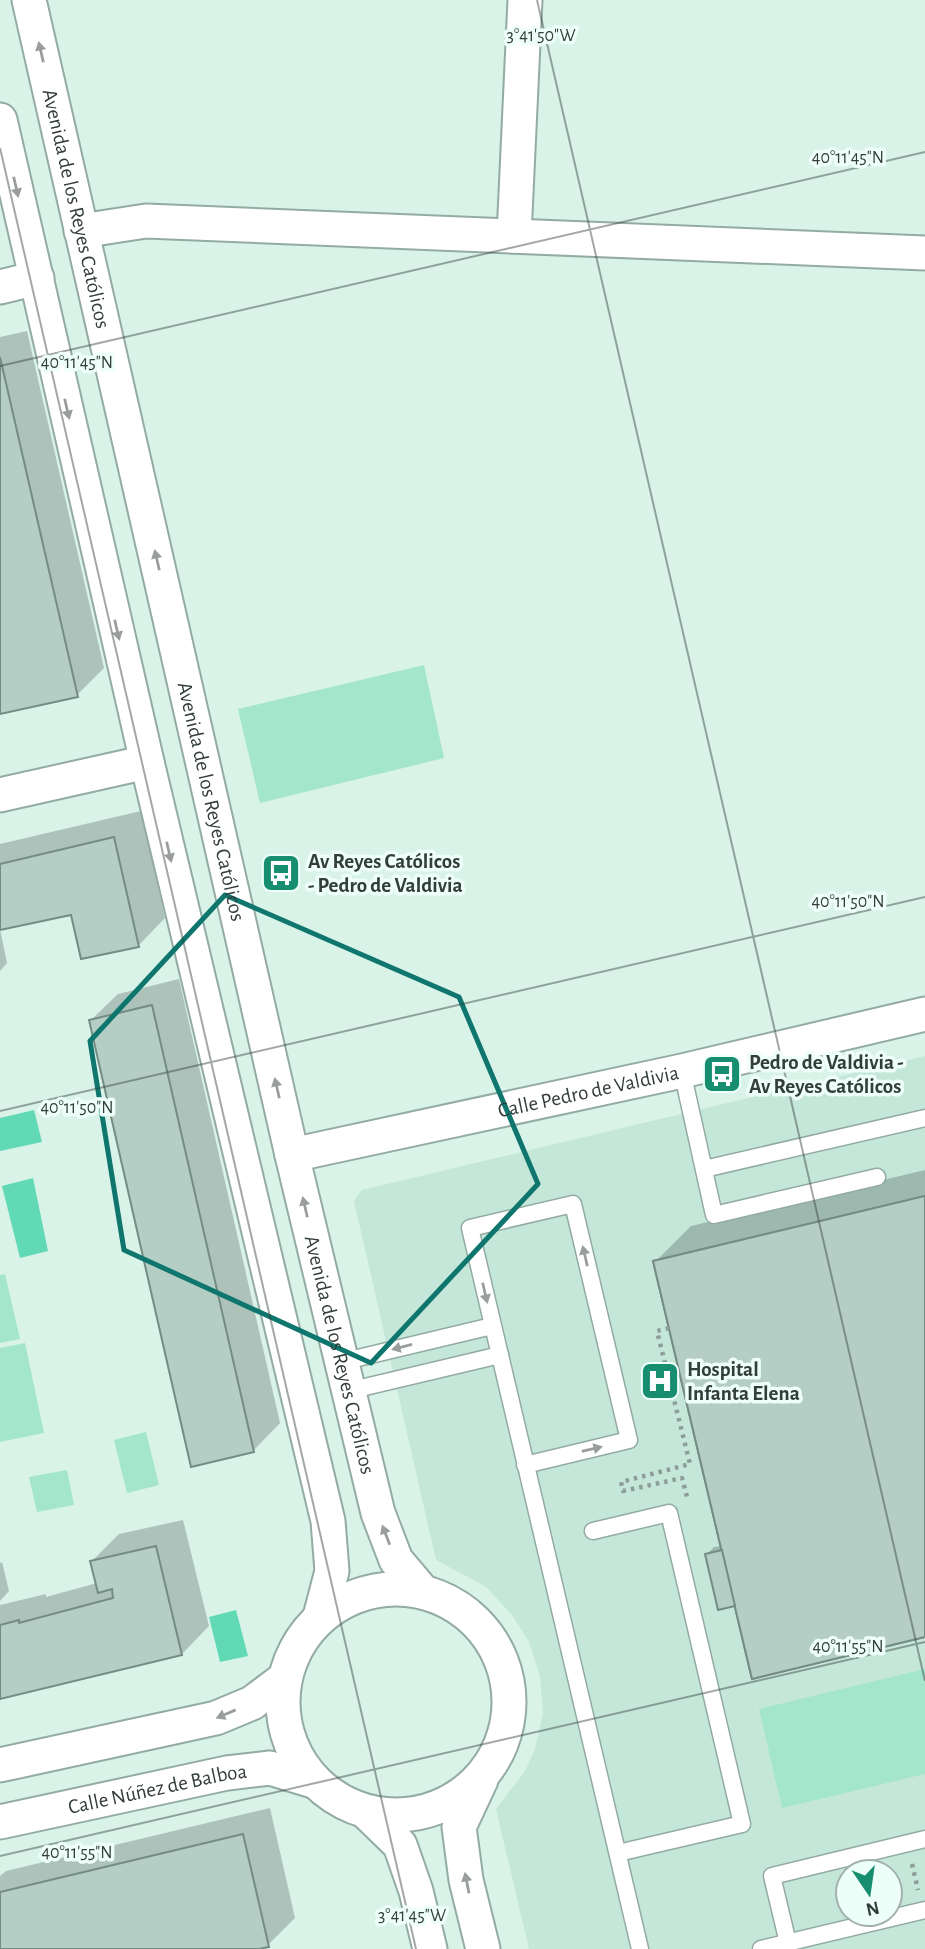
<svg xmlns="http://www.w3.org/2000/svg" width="925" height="1949" viewBox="0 0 925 1949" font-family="'Alegreya Sans',sans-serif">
<rect width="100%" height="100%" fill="#d9f3e9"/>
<path fill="#c5e7da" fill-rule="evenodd" d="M925 1056V1949H529L496 1809 525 1771 535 1749 543 1714 540 1676 529 1642 512 1615 486 1587 436 1560 354 1201 362 1190ZM848 1872H890V1914H848Z"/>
<g fill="#a4e5ce">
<path d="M424 665 444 758 260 803 238 709Z"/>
<path d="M5 1274 20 1339 0 1343V1275Z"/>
<path d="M25 1343 44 1433 0 1442V1348Z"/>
<path d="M146 1432 159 1485 127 1493 114 1440Z"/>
<path d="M67 1470 74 1505 37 1512 29 1477Z"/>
<path d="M925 1669V1774L782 1808 759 1709Z"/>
</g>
<g fill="#61d9b5">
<path d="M34 1110 42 1142 0 1151V1118Z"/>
<path d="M33 1178 48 1251 20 1258 2 1186Z"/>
<path d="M236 1610 248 1656 220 1662 209 1617Z"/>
</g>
<g fill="#0003">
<path d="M27 331 104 668 77 695 0 712V337Z"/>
<path d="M141 811 165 918 138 946 72 913 0 928V844Z"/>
<path d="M0 929 7 963 0 971Z"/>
<path d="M179 979 280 1423 253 1451 90 1021 118 994Z"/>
<path d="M925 1170V1635L736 1604 707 1554 714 1547 722 1546 655 1262 691 1226Z"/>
<path d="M183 1520 209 1626 182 1654 0 1697V1605L46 1594V1597L97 1583 92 1561 119 1534Z"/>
<path d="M2 1562 9 1591 0 1601V1563Z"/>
<path d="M270 1808 295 1918 268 1945 252 1949H0V1876L6 1871Z"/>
</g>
<g fill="#b5cec5" stroke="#758c84" stroke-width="2" fill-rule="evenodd">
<path d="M0 357 78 697 0 714Z"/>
<path d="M114 837 139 947 81 959 71 915 0 930V864Z"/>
<path d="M152 1005 254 1452 191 1467 89 1020Z"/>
<path d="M925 1196V1637L752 1679 653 1261ZM885 1355 897 1404 731 1445 719 1396ZM852 1508 863 1553 764 1578 753 1532Z"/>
<path d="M925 1196V1637L752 1679 653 1261Z"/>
<path d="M156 1546 182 1655 0 1699V1625L19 1620V1623L113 1598 112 1589 98 1593 90 1561Z"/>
<path d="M722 1550 735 1606 718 1610 705 1554Z"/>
<path d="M243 1834 269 1947 259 1949H0V1892Z"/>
</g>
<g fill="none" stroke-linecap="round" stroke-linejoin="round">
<g stroke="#93aba2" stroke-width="19">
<g id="service">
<path d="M682 1071 714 1215 877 1177"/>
<path d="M704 1169 925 1118"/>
<path d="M341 1362 492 1326"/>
<path d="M348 1391 500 1355"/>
<path d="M525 1465 629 1440 573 1204 470 1228 640 1949"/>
<path d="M593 1531 669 1513 742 1824 618 1853"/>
<path d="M788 1943 772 1876 925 1839"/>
<path d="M761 1949 925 1910"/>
</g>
</g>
<g stroke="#93aba2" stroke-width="37">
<g id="minor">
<path id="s1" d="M29 0 292 1155 378 1513 396 1560 423 1592"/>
<path d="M0 120 147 762 328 1521 332 1571 320 1617"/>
<path d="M81 231 146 221 925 253"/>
<path d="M514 236 525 0"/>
<path d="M0 287 37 278"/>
<path d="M0 795 147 762"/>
<path id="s2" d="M292 1155 682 1071 925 1014"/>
<circle cx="396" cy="1702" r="113"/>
<path d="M0 1765 216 1718 252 1703 284 1679"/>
<path d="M481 1780 459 1827 466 1880 483 1949"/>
<path d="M366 1812 400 1845 416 1891 430 1949"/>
<path id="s3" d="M0 1822 227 1773 270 1768 313 1781"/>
</g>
</g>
<g stroke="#8b9e97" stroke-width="4.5" stroke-dasharray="3.5 5" stroke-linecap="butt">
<path d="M669 1328 657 1331 690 1464 621 1482 623 1491 682 1478 687 1497"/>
<path d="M912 1864 918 1890"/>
</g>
<use href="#service" stroke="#fff" stroke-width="16"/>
<use href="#minor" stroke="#fff" stroke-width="33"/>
</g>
<defs><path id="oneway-solid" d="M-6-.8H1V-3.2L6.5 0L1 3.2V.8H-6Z" transform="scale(1.75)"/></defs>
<g fill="#999e9c">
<use href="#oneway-solid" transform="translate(41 52) rotate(-103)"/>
<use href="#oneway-solid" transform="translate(16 187) rotate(77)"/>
<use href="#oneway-solid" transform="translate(67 409) rotate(77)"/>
<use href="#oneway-solid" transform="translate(157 560) rotate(-103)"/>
<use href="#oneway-solid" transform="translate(117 630) rotate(77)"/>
<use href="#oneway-solid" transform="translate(169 852) rotate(77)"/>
<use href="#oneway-solid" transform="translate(277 1088) rotate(-103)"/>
<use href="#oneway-solid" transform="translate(305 1207) rotate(-103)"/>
<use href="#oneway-solid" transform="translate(585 1256) rotate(-103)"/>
<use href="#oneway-solid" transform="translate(485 1293) rotate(77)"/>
<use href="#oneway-solid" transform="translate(402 1347) rotate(166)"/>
<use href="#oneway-solid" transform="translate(592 1449) rotate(-13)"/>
<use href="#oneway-solid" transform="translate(386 1535) rotate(-111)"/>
<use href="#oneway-solid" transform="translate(226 1714) rotate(157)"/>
<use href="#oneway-solid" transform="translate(467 1883) rotate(-101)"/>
</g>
<path fill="none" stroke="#0f766e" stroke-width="5" stroke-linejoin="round" d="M225 895 459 997 538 1184 371 1363 124 1250 90 1041Z"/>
<path fill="none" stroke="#333d39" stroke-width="2" stroke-opacity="0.45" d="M537 0 925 1681M0 148 416 1949M0 366 925 152M0 1111 925 897M0 1856 925 1642"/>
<defs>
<g id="bus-square" transform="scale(2.0125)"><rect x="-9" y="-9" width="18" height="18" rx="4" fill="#188e70" stroke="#eefef8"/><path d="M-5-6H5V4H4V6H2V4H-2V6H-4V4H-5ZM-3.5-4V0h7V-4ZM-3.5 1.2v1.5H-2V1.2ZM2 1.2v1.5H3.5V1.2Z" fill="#fff"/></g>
<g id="hospital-square" transform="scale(2.0125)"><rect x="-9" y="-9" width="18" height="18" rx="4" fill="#188e70" stroke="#eefef8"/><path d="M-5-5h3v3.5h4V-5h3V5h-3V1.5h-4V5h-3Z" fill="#fff"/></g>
</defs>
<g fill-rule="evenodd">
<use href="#bus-square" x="281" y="873"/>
<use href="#bus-square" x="722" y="1074"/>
<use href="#hospital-square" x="660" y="1381"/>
</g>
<g text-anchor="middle" stroke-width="7" stroke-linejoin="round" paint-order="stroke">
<g font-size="21" fill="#333d39" stroke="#eefef8">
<text dy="7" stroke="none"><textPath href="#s1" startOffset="214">Avenida de los Reyes Católicos</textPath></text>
<text dy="7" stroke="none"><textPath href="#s1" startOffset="822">Avenida de los Reyes Católicos</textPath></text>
<text dy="7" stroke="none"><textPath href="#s2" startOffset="303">Calle Pedro de Valdivia</textPath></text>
<text dy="7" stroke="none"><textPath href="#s1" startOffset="1390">Avenida de los Reyes Católicos</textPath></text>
<text dy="7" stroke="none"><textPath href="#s3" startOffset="161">Calle Núñez de Balboa</textPath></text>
</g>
<g font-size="21" font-weight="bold" fill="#333d39" stroke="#eefef8" text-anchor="start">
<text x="308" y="868">Av Reyes Católicos<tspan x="308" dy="24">- Pedro de Valdivia</tspan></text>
<text x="749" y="1069">Pedro de Valdivia -<tspan x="749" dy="24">Av Reyes Católicos</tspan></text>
<text x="687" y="1376">Hospital<tspan x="687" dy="24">Infanta Elena</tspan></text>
</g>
</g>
<g font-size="18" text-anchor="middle" fill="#333d39" stroke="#eefef8" stroke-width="7" stroke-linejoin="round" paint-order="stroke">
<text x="541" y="41">3°41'50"W</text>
<text x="848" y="163">40°11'45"N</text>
<text x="77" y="368">40°11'45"N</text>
<text x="848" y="907">40°11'50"N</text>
<text x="77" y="1113">40°11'50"N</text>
<text x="848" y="1652">40°11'55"N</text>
<text x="77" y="1858">40°11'55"N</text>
<text x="412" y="1921">3°41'45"W</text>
</g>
<g transform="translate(869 1893) rotate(167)"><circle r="33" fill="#eefef8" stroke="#a3b1ac" stroke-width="2"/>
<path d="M0-5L12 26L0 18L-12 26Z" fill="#188e70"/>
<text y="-10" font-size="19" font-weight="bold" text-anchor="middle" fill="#333d39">N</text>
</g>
</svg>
